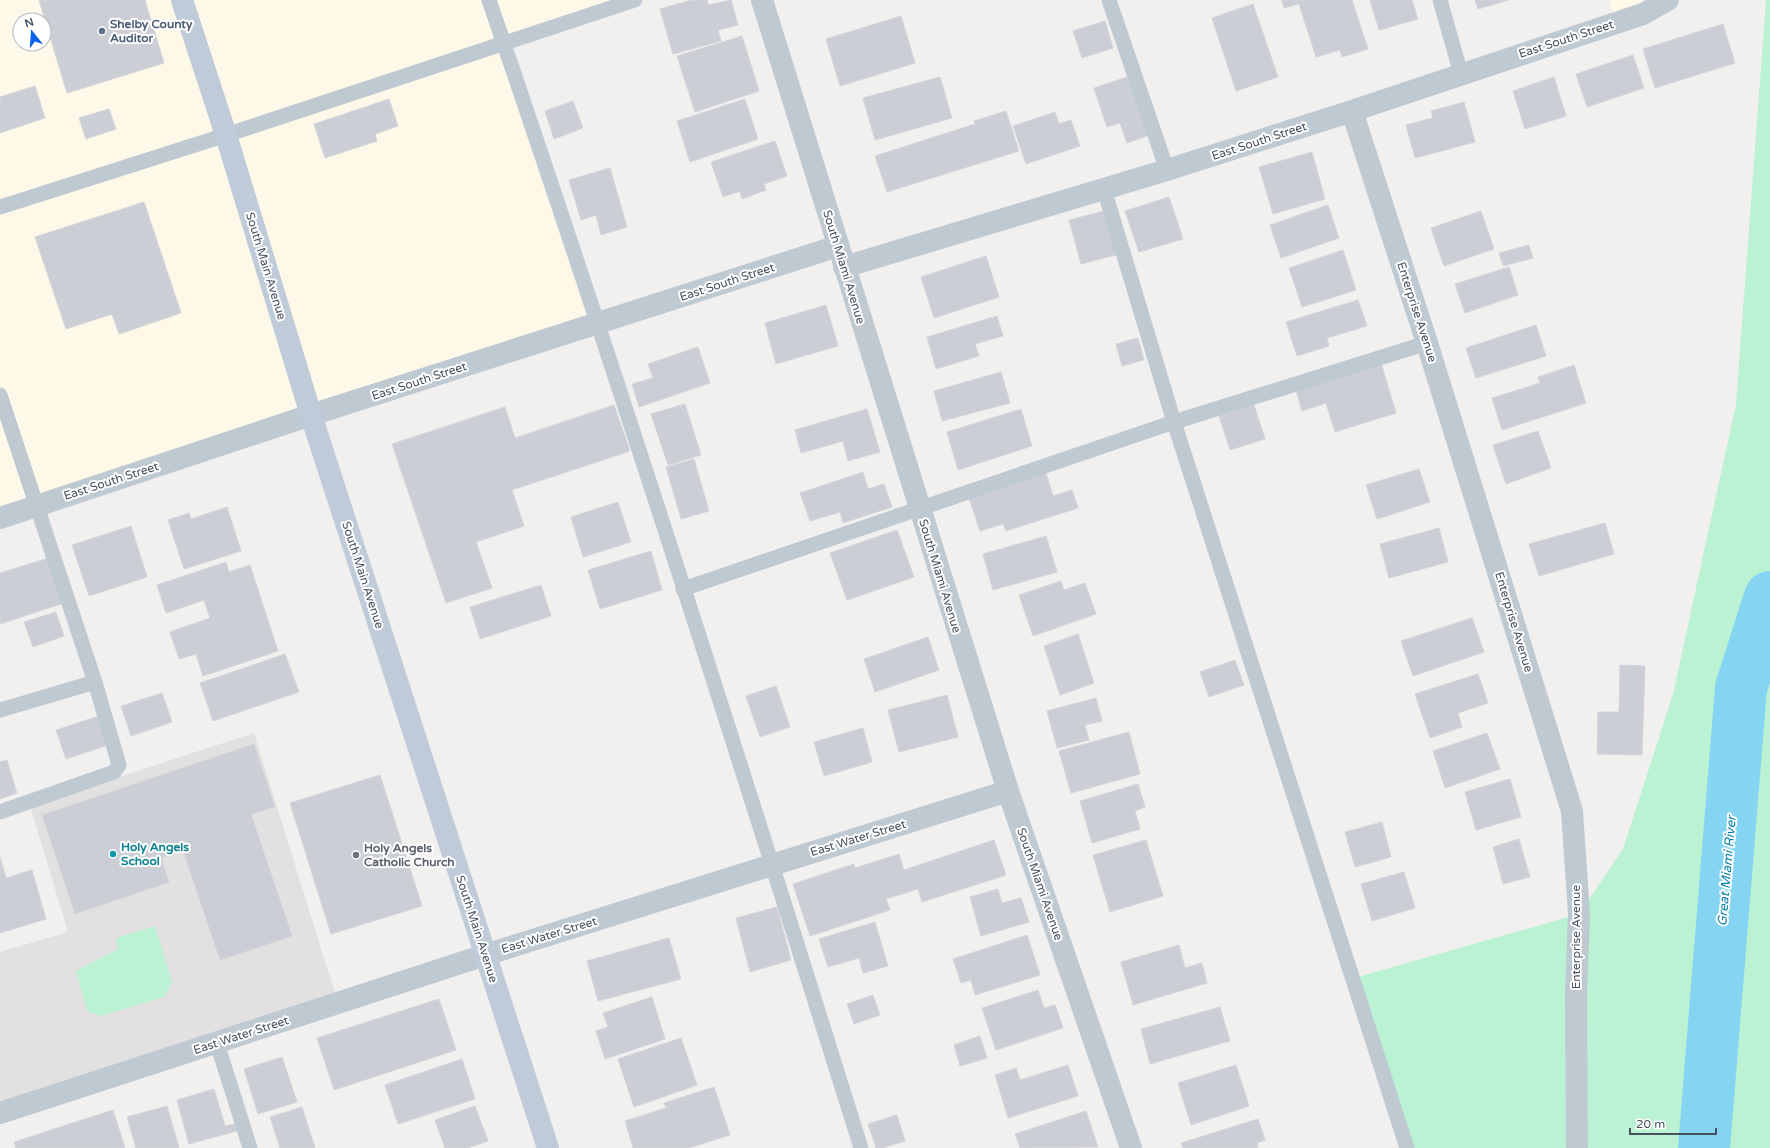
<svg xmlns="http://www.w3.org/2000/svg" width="1770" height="1148" viewBox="0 0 1770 1148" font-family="'Varela Round',sans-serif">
<rect width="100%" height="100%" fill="#f2efef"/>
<g fill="#fdf8e8" fill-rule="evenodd">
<path d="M0 0H635L504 43 597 324 0 518ZM20 20H44V44H20Z"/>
<path d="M1609 0H1668L1617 22Z"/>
</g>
<path fill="#e3e0e1" d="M254 733 338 1003 0 1113V952L68 932 30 806Z"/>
<g fill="#bbf2d3">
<path d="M1766 0H1770V1148H1405L1354 978 1579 914 1623 849 1673 694 1736 404Z"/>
<path d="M155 926 172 982 164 997 101 1016 87 1011 76 971 118 949 116 938Z"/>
</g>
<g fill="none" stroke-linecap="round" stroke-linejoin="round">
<path stroke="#85d5f2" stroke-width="52" d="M1704 1148 1741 688 1770 597"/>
</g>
<g fill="#cbced4" stroke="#d3d5db">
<path d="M39 0H145L164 63 67 93Z"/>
<path d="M692 0H707L709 5 731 0 738 25 718 30 721 41 673 54 660 9Z"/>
<path d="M1282 0H1352L1368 49 1342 57 1340 50 1316 57 1299 4 1284 8Z"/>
<path d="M1370 0H1412L1418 19 1379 30Z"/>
<path d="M1475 0H1509L1478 9Z"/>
<path d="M1253 4 1278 77 1236 91 1212 18Z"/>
<path d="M901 16 915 63 840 86 826 39Z"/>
<path d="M1105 21 1113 48 1082 58 1073 31Z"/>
<path d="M1723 24 1735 63 1655 88 1643 49Z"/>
<path d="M742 36 759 91 695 112 677 56Z"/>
<path d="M1633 55 1644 88 1587 107 1576 74Z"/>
<path d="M1130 76 1150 135 1127 143 1120 123 1107 127 1094 88Z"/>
<path d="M940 77 952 118 875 140 863 98Z"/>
<path d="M1554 77 1566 116 1525 129 1513 91Z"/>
<path d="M35 86 45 118 0 133V97Z"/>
<path d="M389 99 398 126 375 134 377 141 325 158 314 124Z"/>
<path d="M745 99 758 139 690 162 677 121Z"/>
<path d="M573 101 583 128 554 139 545 111Z"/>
<path d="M1464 102 1475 142 1415 158 1406 125 1433 118 1431 111Z"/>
<path d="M109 109 116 129 86 139 79 118Z"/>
<path d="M1006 111 1019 151 887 192 875 156 975 124 974 121Z"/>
<path d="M1055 112 1059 124 1071 120 1080 146 1026 164 1013 126Z"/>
<path d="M775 141 787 176 764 184 766 190 742 199 740 191 723 197 711 162Z"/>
<path d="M1312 152 1325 199 1273 214 1259 167Z"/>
<path d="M610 168 627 227 601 235 596 215 581 220 569 180Z"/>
<path d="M1169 197 1183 239 1139 252 1125 211Z"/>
<path d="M144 202 181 313 119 334 112 314 66 329 35 237Z"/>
<path d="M1328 205 1339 238 1281 258 1270 225Z"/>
<path d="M1108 210 1120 254 1081 264 1069 220Z"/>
<path d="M1481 211 1494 249 1444 266 1431 228Z"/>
<path d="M1529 245 1533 258 1503 266 1499 253Z"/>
<path d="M1343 250 1356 290 1302 307 1289 268Z"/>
<path d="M986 256 999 297 934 318 921 277Z"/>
<path d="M1509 267 1518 295 1465 313 1455 284Z"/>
<path d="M1358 300 1367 326 1327 338 1329 346 1297 356 1286 322Z"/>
<path d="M826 305 838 346 776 364 765 323Z"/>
<path d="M997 316 1003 336 975 344 979 356 936 369 927 337Z"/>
<path d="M1536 325 1546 356 1476 378 1466 348Z"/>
<path d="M1138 338 1144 360 1122 366 1116 344Z"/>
<path d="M698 347 710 383 639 407 632 384 653 378 648 364Z"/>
<path d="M1381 363 1396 413 1335 432 1326 403 1302 411 1296 390Z"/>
<path d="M1574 365 1586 403 1502 430 1492 398 1540 383 1538 377Z"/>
<path d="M1001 372 1010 403 942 421 934 391Z"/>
<path d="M685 404 701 455 668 465 651 414Z"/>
<path d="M614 405 630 451 512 490 524 526 476 542 492 588 446 603 392 444 505 407 515 438Z"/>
<path d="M1254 405 1265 439 1230 450 1219 416Z"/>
<path d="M867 409 880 452 848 461 843 441 801 453 795 430Z"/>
<path d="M1021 409 1032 446 958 470 947 432Z"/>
<path d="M1538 431 1551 468 1506 484 1493 445Z"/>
<path d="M694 459 709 511 681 519 666 467Z"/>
<path d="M1419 469 1430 502 1377 519 1366 485Z"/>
<path d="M1045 470 1053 496 1072 490 1078 508 1006 531 1003 524 980 531 968 495Z"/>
<path d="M863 472 868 489 884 484 892 507 843 523 840 512 810 521 800 493Z"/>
<path d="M618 502 631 542 583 557 571 517Z"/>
<path d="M227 507 241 551 184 569 168 520 189 513 191 519Z"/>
<path d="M1605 523 1614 554 1539 576 1529 544Z"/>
<path d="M131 526 147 577 89 596 72 545Z"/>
<path d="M1439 528 1448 562 1389 578 1380 544Z"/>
<path d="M897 530 914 577 847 600 830 553Z"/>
<path d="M1046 536 1057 572 993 590 983 554Z"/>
<path d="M651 551 662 590 600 609 588 570Z"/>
<path d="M52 557 67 602 0 624V573Z"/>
<path d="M226 562 229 572 250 565 278 651 203 676 196 654 179 659 170 632 210 618 204 600 166 613 157 585Z"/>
<path d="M1061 581 1064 590 1085 583 1096 614 1033 636 1019 595Z"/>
<path d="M541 585 551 616 480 639 470 607Z"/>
<path d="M56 612 64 636 33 647 24 622Z"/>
<path d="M1472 618 1484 652 1413 676 1401 641Z"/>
<path d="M1078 634 1094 683 1060 695 1044 646Z"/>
<path d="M928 637 939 670 875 692 864 659Z"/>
<path d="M285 654 299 692 213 721 200 683Z"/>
<path d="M1235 660 1244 685 1209 697 1200 672Z"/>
<path d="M1620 665 1645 666 1642 755 1597 754 1598 712H1619Z"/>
<path d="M1478 674 1488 703 1458 713 1462 727 1430 738 1415 694Z"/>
<path d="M776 686 790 727 760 737 746 696Z"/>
<path d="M162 693 172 722 131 736 121 706Z"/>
<path d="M947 695 958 737 899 752 888 710Z"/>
<path d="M1096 698 1102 721 1085 725 1089 740 1057 748 1047 711Z"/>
<path d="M99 716 108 745 66 759 56 730Z"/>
<path d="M863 728 872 762 824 776 814 742Z"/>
<path d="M1129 732 1140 774 1071 793 1059 751Z"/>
<path d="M1487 733 1500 769 1445 788 1433 751Z"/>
<path d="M254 744 275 807 251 814 292 936 220 960 183 850 161 858 169 882 75 914 42 815Z"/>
<path d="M7 760 17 793 0 799V762Z"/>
<path d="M380 775 422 906 331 934 290 803Z"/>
<path d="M1510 779 1521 817 1476 830 1465 792Z"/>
<path d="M1138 784 1145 807 1135 811 1140 829 1092 843 1080 801Z"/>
<path d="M1382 822 1391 857 1355 867 1345 832Z"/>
<path d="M1519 839 1530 877 1503 884 1493 847Z"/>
<path d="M994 840 1006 875 922 902 918 889 886 899 890 910 810 936 793 884 854 864 855 868 899 854 904 870Z"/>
<path d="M1146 840 1163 896 1110 912 1093 855Z"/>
<path d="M0 857 6 878 32 870 46 919 0 933Z"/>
<path d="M1404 872 1415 908 1372 921 1361 884Z"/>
<path d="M998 889 1002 903 1021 898 1029 922 981 936 970 897Z"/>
<path d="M777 907 791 960 750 972 736 918Z"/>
<path d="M875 922 888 966 863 973 859 958 828 967 819 939Z"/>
<path d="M1027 935 1040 975 975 995 971 980 961 983 953 959Z"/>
<path d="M669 938 681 979 598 1001 587 961Z"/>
<path d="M1179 945 1185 968 1202 963 1207 983 1133 1005 1121 962Z"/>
<path d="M1038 990 1044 1008 1055 1005 1063 1028 996 1050 982 1008Z"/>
<path d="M873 995 880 1015 854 1024 847 1004Z"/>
<path d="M652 997 665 1039 605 1059 596 1031 608 1027 603 1013Z"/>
<path d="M439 999 456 1050 334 1090 317 1038Z"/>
<path d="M1220 1007 1230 1041 1150 1064 1141 1029Z"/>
<path d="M980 1036 987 1058 960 1066 954 1045Z"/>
<path d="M681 1038 697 1085 634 1107 618 1059Z"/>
<path d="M282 1057 297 1102 258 1114 244 1069Z"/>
<path d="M462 1059 475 1099 398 1124 385 1085Z"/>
<path d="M1068 1065 1078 1096 1008 1118 995 1075 1016 1068 1020 1080Z"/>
<path d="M1236 1065 1249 1106 1191 1125 1178 1083Z"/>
<path d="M714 1087 730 1135 689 1148H633L625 1121 666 1108 664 1103Z"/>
<path d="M214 1089 225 1126 235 1124 237 1131 189 1144 177 1100Z"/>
<path d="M167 1106 179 1148H136L127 1117Z"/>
<path d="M475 1106 488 1141 468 1148H445L435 1120Z"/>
<path d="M302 1107 315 1148H280L270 1117Z"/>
<path d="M113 1110 125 1148H16L14 1142Z"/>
<path d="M1086 1111 1098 1147 1020 1148 1015 1134Z"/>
<path d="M897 1115 905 1141 883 1148H876L868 1124Z"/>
<path d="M1258 1119 1265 1140 1257 1143 1258 1148H1183L1181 1143Z"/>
</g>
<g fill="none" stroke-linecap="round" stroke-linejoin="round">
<g stroke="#bfc9d2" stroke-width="15">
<path d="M489 0C619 380 741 764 861 1148"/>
<path d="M1109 0 1167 170"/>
<path d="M1440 0 1461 74"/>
<path d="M1104 189 1174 422 1407 1148"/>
<path d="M0 207 226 135 635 0"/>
<path d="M0 395 95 682 119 765 114 772 0 812"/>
<path d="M683 589 1174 422 1427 343"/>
<path d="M0 710 95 682"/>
<path d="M217 1043 250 1148"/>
</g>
<g stroke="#bfc9d2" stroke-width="22">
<path d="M762 0 1008 791 1131 1148"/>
<path d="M1352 111 1427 343 1572 811 1579 914 1576 997 1577 1148"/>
<path d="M844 267 1167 170 1352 111 1643 14 1668 0"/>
<path d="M0 518 311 415 838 246"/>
<path d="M0 1113 485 955 1008 791"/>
</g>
<path stroke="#c0cbd9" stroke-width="22" d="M182 0 226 135 311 415 548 1148"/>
</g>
<circle fill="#5c6f8a" stroke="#fff" stroke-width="1.5" cx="102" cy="31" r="4"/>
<circle fill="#0f9aa8" stroke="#fff" stroke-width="1.5" cx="113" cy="854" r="4"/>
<circle fill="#6b7280" stroke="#fff" stroke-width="1.5" cx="356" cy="855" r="4"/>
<g text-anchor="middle" stroke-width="4" stroke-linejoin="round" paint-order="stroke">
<g font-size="12" font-weight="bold" fill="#4e5e75" stroke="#fff" text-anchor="start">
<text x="110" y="28">Shelby County<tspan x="110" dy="14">Auditor</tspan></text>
</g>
<g font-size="12" fill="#46515e" stroke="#fff">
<text transform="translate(1566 39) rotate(-18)" y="4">East South Street</text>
<text transform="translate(1259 141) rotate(-18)" y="4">East South Street</text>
<text transform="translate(266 266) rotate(73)" y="4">South Main Avenue</text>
<text transform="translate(844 267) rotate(73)" y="4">South Miami Avenue</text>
<text transform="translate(727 282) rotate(-18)" y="4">East South Street</text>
<text transform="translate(1417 312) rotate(72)" y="4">Enterprise Avenue</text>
<text transform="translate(419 381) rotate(-18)" y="4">East South Street</text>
<text transform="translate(111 481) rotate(-18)" y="4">East South Street</text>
<text transform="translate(363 575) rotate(72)" y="4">South Main Avenue</text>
<text transform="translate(940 576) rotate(73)" y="4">South Miami Avenue</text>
<text transform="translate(1514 622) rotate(73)" y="4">Enterprise Avenue</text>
<text transform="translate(858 838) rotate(-17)" y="4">East Water Street</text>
<text transform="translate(1040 884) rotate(71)" y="4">South Miami Avenue</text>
<text transform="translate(477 929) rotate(72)" y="4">South Main Avenue</text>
<text transform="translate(549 935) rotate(-17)" y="4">East Water Street</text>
<text transform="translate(1576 937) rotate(-90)" y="4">Enterprise Avenue</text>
<text transform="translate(241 1035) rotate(-18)" y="4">East Water Street</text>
</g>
<g font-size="12" font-weight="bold" fill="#0d838f" stroke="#fff" text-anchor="start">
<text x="121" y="851">Holy Angels<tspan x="121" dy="14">School</tspan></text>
</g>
<g font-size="12" font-weight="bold" fill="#5b616d" stroke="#fff" text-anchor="start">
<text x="364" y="852">Holy Angels<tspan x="364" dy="14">Catholic Church</tspan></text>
</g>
<g font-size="13" font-style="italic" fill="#047fac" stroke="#fff">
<text transform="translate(1726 871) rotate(-85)" y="5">Great Miami River</text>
</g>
</g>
<g transform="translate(32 32) rotate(343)"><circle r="19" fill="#ffffff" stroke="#b5b9bf"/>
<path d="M0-3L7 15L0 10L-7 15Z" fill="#0d63ed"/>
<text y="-6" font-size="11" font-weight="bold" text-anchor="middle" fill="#46515e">N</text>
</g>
<path d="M1630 1128v6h86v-6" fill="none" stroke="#46515e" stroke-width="2"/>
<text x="1636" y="1128" font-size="12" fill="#46515e" stroke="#ffffff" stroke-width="3" paint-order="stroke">20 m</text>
</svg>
